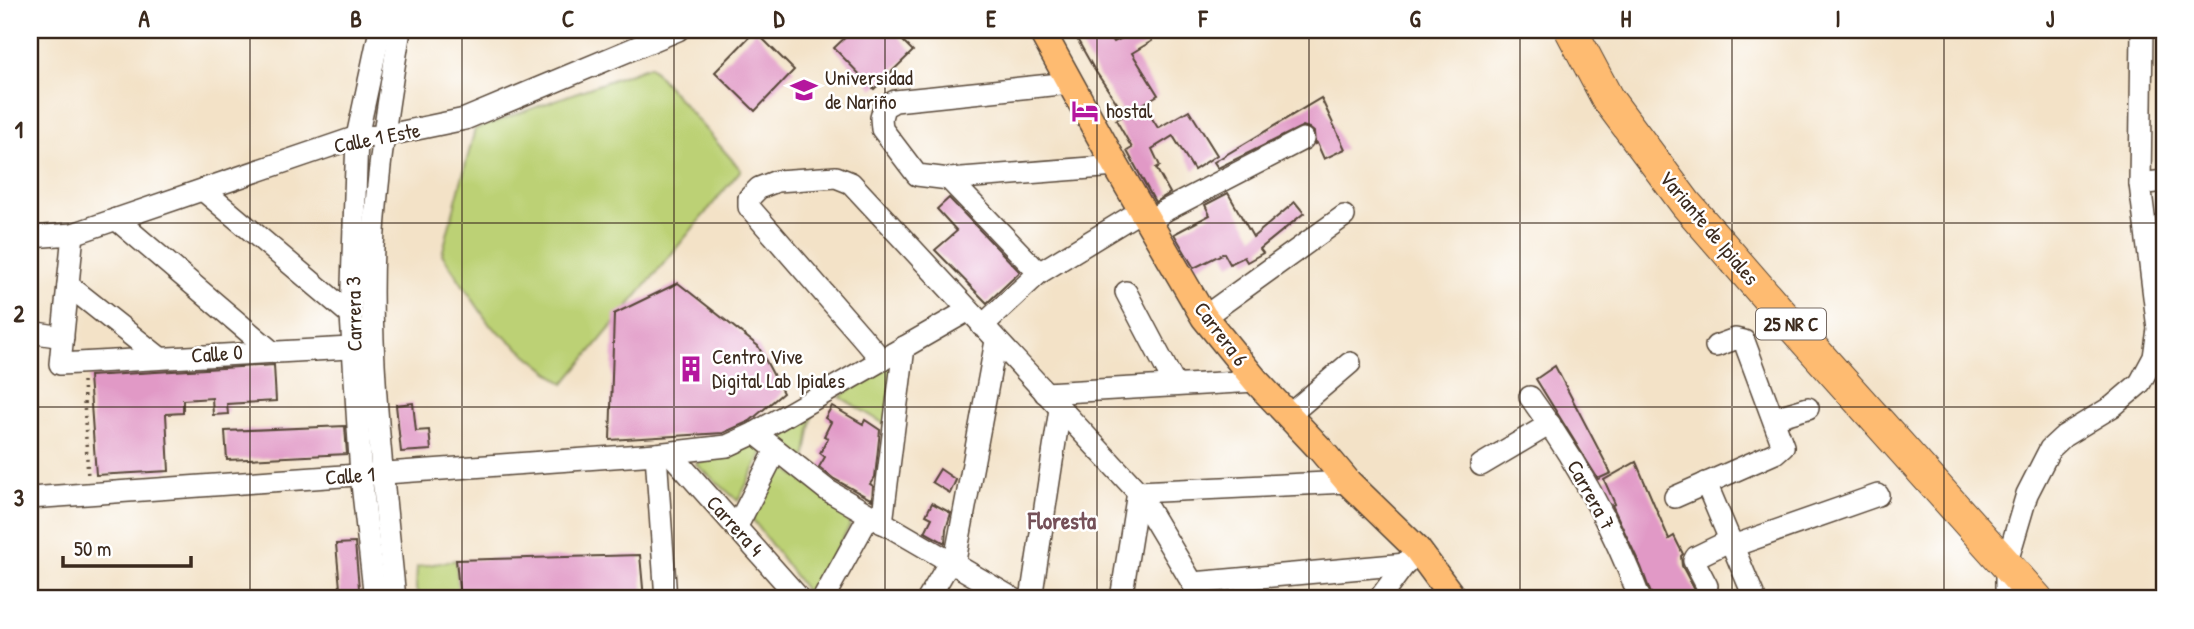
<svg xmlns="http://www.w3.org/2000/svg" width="2194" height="629" viewBox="0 0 2194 629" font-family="'Patrick Hand',sans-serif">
<rect width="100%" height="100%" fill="#fff"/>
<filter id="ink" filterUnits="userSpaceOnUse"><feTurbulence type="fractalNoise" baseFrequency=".0143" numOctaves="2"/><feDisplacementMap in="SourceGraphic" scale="14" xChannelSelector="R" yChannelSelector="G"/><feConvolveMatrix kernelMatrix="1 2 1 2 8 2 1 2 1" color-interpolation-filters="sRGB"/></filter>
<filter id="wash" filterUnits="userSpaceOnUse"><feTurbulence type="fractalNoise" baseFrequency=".00686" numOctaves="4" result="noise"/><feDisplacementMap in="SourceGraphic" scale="28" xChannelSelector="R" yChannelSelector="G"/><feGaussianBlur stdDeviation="1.57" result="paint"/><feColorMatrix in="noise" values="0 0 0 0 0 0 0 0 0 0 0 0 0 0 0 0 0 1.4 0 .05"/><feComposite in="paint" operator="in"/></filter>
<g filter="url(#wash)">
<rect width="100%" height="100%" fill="#f3e2c7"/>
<g fill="#bcd175" stroke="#7c7e4a" stroke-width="2">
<path d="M650 66 741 170 564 384 490 325 442 254 475 129Z"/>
<path d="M898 356 888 426 840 397Z"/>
<path d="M814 406 804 466 772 432Z"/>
<path d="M758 439 763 452 738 501 696 464Z"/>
<path d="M781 465 841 507 850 526 809 595 747 512 770 469Z"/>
<path d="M456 560 460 599H420L416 589 417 567Z"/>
</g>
<g id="blocks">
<g fill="#e199c6">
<path d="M853 30H892L913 51 874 89 834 48Z"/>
<path d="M1072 30H1106L1114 42 1138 30H1146L1152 41 1132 53 1158 95 1143 104 1158 128 1189 110 1217 155 1194 170 1173 136 1152 149 1160 166 1156 168 1170 193 1155 202 1127 151 1132 148 1116 120 1125 115 1094 69Z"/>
<path d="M755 31 794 70 755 111 715 72Z"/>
<path d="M1321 98 1345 149 1324 159 1317 143 1315 144 1314 132 1309 128 1303 126 1218 168 1214 162Z"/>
<path d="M1228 193 1253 237 1295 202 1304 213 1260 249 1263 253 1247 262 1244 257 1230 264 1224 253 1194 268 1174 234 1210 215 1205 205Z"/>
<path d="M949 198 1020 272 987 303 935 250 957 231 937 209Z"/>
<path d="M678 283 758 346 783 393 750 421 723 433 610 440 614 314Z"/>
<path d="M274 365 276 401 227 404 228 414 213 415 212 398 183 400V413L166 414 169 471 96 475 89 376Z"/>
<path d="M1555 366 1611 473 1598 479 1536 379Z"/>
<path d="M413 403 416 431 429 430 431 450 401 452 396 405Z"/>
<path d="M832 406 863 424 865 420 880 430 875 477 870 484 873 486 872 500 834 479 819 467 825 457 820 453 828 438 824 436 831 422 825 418Z"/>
<path d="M345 426 347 454 227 460 225 431Z"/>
<path d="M1636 462 1669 539 1674 536 1683 554 1681 556 1682 566 1697 594 1684 599H1653L1641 567 1612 505 1615 504 1604 480Z"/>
<path d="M940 469 956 480 950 493 932 482Z"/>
<path d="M932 503 951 513 946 529 945 543 925 532 932 518 926 515Z"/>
<path d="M355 543 360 599H341L336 544Z"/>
<path d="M640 555 644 599H460L456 560Z"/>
</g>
</g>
</g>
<g filter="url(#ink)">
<use href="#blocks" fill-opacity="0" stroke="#574637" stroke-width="2"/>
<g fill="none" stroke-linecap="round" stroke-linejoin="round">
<g stroke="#574637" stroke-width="24">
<g id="minor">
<path d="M1070 83 895 101 884 107 881 118 882 129 917 175 949 179 1116 166"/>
<path d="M949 179 1039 273"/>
<path d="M2140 184 2164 181"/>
<path d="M203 190 351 315"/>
<path d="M116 219 271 351"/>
<path d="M1150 221 1166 210 1303 139"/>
<path d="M73 234 60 364 368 347"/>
<path d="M30 237 73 234 357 137 383 136 465 119 678 30"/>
<path d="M68 285 160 358"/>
<path d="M1126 292 1175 385"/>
<path d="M1204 317 1344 216"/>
<path d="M982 326 1039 273 1142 210"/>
<path d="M30 332 63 337"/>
<path d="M882 360 749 207V198L759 188 777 181 836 177 851 183 1138 492 1348 482"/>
<path d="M1045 393 1256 381"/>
<path d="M1530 397C1576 460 1613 527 1640 599"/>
<path d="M1289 415 1350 363"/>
<path d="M1774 418 1808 408"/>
<path d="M755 433 827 490 1014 599"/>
<path d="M670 453 800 599"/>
<path d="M656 454 666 599"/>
<path d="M1481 465 1550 424"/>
<path d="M1706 483 1755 599"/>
<path d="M1138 492 1202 599"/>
<path d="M1675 497 1775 453 1783 446 1744 341 1735 339 1716 346"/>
<path d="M30 498 656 454 727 446 755 433 967 311"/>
<path d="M882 523 904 347"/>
<path d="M736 528 776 450"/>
<path d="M1733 546 1878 495"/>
<path d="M954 566 996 341"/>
<path d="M1193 583 1406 564"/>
<path d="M1707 586 1694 561 1696 557 1731 540"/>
<path d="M375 599 361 475 351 315 357 137 380 30"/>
<path d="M395 599C384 483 368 364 373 247 377 174 388 102 400 30"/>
<path d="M823 599 869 516"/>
<path d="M928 599 949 563"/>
<path d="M1031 599 1060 409"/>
<path d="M1121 599 1138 492"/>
<path d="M1379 599 1411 556"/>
<path d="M2006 599V565L2027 494 2050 449 2064 436 2113 406 2140 383 2154 357 2158 329 2140 184 2142 30"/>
</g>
</g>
<g stroke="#574637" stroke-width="29">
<path id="major" d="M1041 30 1116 166 1204 317 1256 381 1321 450 1348 482 1417 549 1454 599"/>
</g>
<g stroke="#574637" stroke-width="34">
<path id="highway" d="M1571 30 1607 98 1686 204 1779 311 2037 599"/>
</g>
<g stroke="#574637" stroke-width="3.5" stroke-dasharray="2 5" stroke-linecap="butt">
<path d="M30 366H42"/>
<path d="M83 381 88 478"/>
</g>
<use href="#minor" stroke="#fff" stroke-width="21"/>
<use href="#major" stroke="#febb71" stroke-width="26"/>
<use href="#highway" stroke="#febb71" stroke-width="32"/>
</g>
</g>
<path fill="none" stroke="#3b2a1e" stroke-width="2" stroke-opacity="0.55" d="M250 30V599M462 30V599M674 30V599M885 30V599M1097 30V599M1309 30V599M1520 30V599M1732 30V599M1944 30V599M30 223H2164M30 407H2164"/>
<defs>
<g id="university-bare" transform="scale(2.1)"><path d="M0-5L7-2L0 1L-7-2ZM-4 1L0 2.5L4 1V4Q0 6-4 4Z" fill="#b5179e" stroke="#fff" stroke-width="2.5" paint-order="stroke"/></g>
<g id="hotel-bare" transform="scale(2.1)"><path d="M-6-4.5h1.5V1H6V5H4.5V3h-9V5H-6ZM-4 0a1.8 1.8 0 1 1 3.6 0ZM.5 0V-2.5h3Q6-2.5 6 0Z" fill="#b5179e" stroke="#fff" stroke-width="2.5" paint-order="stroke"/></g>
<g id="building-bare" transform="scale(2.1)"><path d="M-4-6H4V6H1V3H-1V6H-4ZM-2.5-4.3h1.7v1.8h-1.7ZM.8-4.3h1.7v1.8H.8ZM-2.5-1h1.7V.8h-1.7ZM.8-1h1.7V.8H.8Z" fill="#b5179e" stroke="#fff" stroke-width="2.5" paint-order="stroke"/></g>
</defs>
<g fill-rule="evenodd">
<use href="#university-bare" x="804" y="90"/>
<use href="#hotel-bare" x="1085" y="111"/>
<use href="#building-bare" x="691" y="369"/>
</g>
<g text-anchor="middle" stroke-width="5" stroke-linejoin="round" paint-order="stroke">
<rect fill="#fff" stroke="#766a62" stroke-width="2" x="1756" y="308.5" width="70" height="31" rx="5"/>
<g font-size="19" font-weight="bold" fill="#3b2a1e">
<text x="1791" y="331">25 NR C</text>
</g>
<g font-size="21" fill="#3b2a1e" stroke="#fff" text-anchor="start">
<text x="825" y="85">Universidad<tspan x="825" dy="24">de Nariño</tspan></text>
<text x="1106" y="118">hostal</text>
<text x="712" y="364">Centro Vive<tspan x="712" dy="24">Digital Lab Ipiales</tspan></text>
</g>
<g font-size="21" fill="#3b2a1e" stroke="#fff">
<text transform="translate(377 138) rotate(-11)" y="7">Calle 1 Este</text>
<text transform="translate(1709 228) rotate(50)" y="7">Variante de Ipiales</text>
<text transform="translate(354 314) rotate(-91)" y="7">Carrera 3</text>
<text transform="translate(1221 334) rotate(53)" y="7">Carrera 6</text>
<text transform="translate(217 354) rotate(-4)" y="7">Calle 0</text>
<text transform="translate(350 476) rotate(-4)" y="7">Calle 1</text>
<text transform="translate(1591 495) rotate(61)" y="7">Carrera 7</text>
<text transform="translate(735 526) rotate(48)" y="7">Carrera 4</text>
</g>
<g font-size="23" font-weight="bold" fill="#755159" stroke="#fff">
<text x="1062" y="529">Floresta</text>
</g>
</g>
<rect width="2194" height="629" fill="none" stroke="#fff" stroke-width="77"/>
<path d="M63 556v10h128v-10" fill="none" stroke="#3b2a1e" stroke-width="3.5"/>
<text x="74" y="556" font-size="21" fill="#3b2a1e" stroke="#ffffff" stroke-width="5" paint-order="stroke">50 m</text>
<rect x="38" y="38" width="2118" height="552" fill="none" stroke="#3b2a1e" stroke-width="2.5"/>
<g font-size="23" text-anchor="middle" font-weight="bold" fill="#3b2a1e">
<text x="144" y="27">A</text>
<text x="356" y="27">B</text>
<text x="568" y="27">C</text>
<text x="779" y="27">D</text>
<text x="991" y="27">E</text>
<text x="1203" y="27">F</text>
<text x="1415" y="27">G</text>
<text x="1626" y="27">H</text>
<text x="1838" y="27">I</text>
<text x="2050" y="27">J</text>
<text x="19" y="138">1</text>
<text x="19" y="322">2</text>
<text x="19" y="506">3</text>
</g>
</svg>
